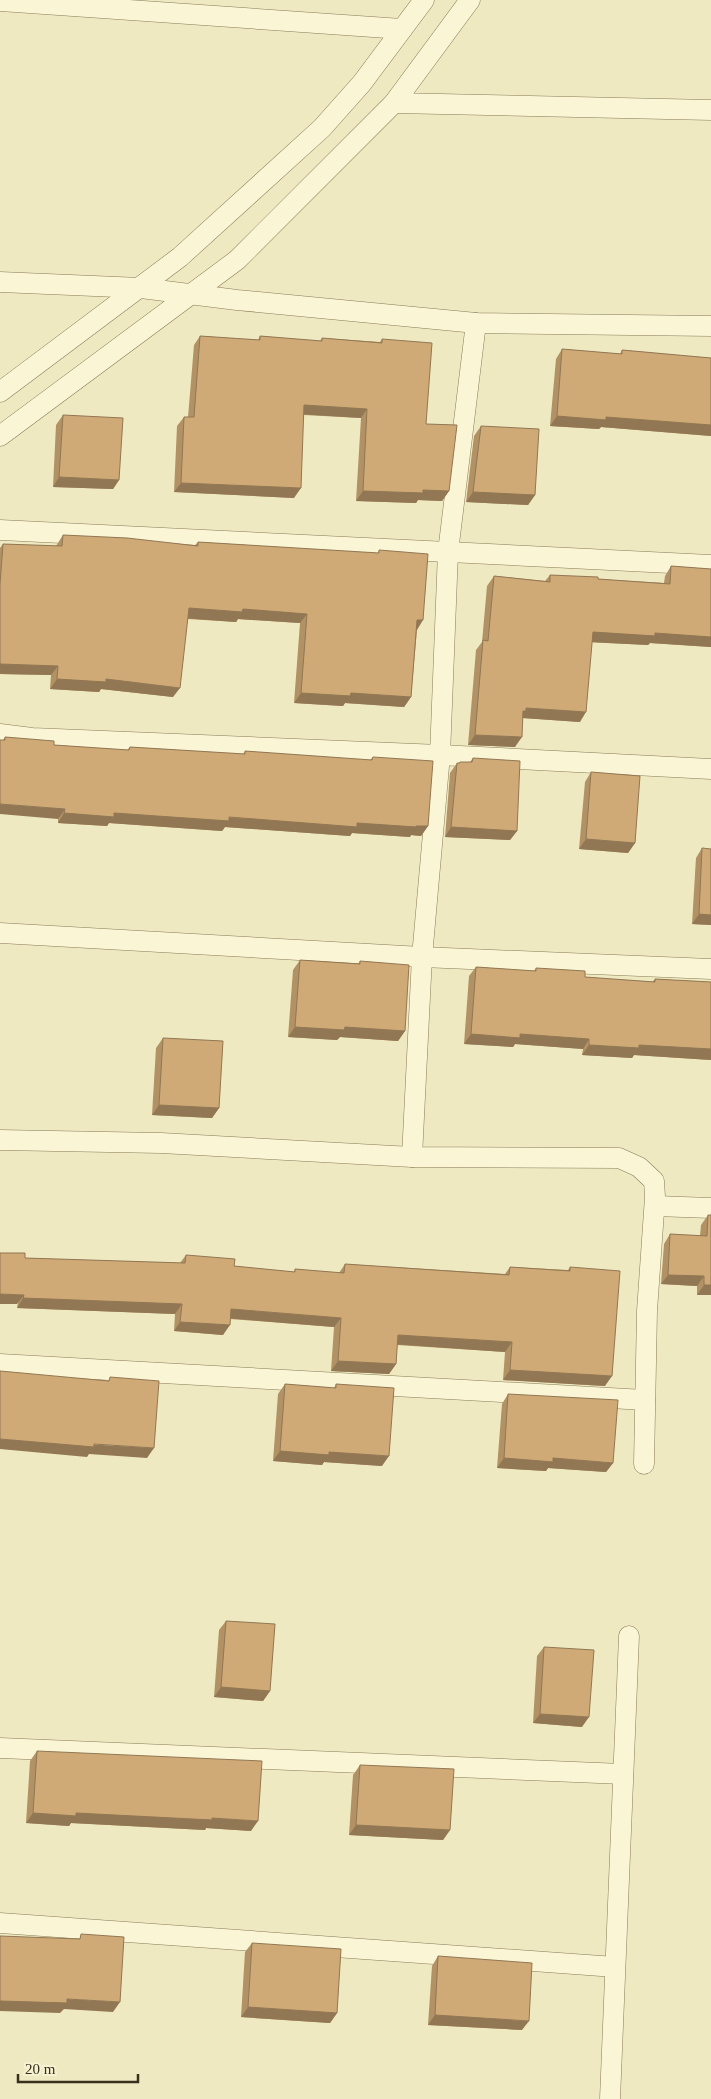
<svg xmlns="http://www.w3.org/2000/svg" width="711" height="2099" viewBox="0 0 711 2099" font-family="'Times New Roman',serif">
<rect width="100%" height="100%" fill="#efe9c1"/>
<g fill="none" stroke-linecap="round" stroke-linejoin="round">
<g stroke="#897b58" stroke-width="21">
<g id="service">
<path d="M0 1 402 29"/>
<path d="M394 103 711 110"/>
<path d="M0 282 141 288 237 300 476 323 711 326"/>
<path d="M0 392 180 257 322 128 362 83 424 0"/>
<path d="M0 436 237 260 394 103 470 0"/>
<path d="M0 530 711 565"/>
<path d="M0 734 32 738 440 755 711 769"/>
<path d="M0 933 422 957 711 969"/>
<path d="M0 1140 161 1143 412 1157 619 1158 639 1167 654 1181 655 1197 647 1311 644 1464"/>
<path d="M412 1157 422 957 440 755 448 552 476 323"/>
<path d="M655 1206 711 1208"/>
<path d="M0 1364 645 1400"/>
<path d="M0 1748 623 1774"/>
<path d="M0 1923 615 1967"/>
<path d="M610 2099 629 1636"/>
</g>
</g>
<use href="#service" stroke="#faf5d5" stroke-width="20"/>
</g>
<g fill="#b29265">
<path d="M200 336 258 340 260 336 320 341 322 338 380 342 382 339 426 424 449 491 442 501 418 500 416 503 356 501 361 418 304 415 294 498 174 492 177 426 184 417H188L194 345Z"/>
<path d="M562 349 620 354 622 350 711 358V436L601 427 599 429 550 426 556 359Z"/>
<path d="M63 415 119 480 113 489 53 487 56 425Z"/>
<path d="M481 426 535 495 528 505 466 502 474 436Z"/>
<path d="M63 535 195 545 198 542 378 553 379 550 417 630 411 697 404 707 345 703 343 706 294 703 300 623 238 619 236 622 188 619 173 697 101 689 99 692 50 689 51 675 0 674V548L3 544 56 546Z"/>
<path d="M671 566 711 569V647L650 643 648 645 592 642 580 722 523 718 515 747 468 745 476 650 482 642 487 586 494 576 545 581 550 575 598 579 664 583 665 576Z"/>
<path d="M5 737 54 745 127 750 130 747 243 754 245 751 370 760 373 757 428 826 421 836 411 835 410 837 352 833 350 836 225 827 222 831 109 823 107 826 58 823V819L3 740Z"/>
<path d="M473 758 517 831 510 840 445 837 450 773 457 763H459L460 762H470Z"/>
<path d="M591 772 635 843 628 853 579 849 585 782Z"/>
<path d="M702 848 711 925 692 924 696 858Z"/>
<path d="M300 960 358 964 360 961 405 1031 398 1041 340 1037 337 1040 288 1037 293 970Z"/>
<path d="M476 967 534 971 536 968 585 977 652 982 655 979 711 982V1060L634 1055 632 1058 582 1055 583 1049 515 1044 513 1047 464 1044 469 976Z"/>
<path d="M163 1038 219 1108 212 1118 152 1115 156 1048Z"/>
<path d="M708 1215 711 1295H697V1286L661 1284 664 1244 670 1234 700 1236 701 1225Z"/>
<path d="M186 1255 234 1266 294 1272 295 1269 339 1273 345 1264 505 1274 510 1267 568 1270 570 1267 605 1386 503 1380 505 1352 397 1345 396 1364 389 1374 331 1371 334 1327 230 1319 223 1335 174 1331 175 1314 17 1308 25 1258 180 1263Z"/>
<path d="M285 1384 334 1388 336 1384 382 1466 324 1462 322 1465 273 1461 278 1394Z"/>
<path d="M508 1394 613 1463 606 1472 548 1468 546 1471 497 1468 502 1404Z"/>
<path d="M226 1621 270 1691 263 1701 214 1697 219 1630Z"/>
<path d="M544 1647 582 1727 533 1723 537 1656Z"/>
<path d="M37 1751 251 1831 206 1828 205 1830 71 1823 69 1826 26 1823 30 1761Z"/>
<path d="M360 1765 450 1830 443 1840 349 1835 353 1775Z"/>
<path d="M252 1943 337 2013 330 2023 241 2017 245 1952Z"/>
<path d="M438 1956 522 2030 428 2025 432 1966Z"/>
</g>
<g fill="#917753">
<path d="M304 405 367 409 361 418 297 414Z"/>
<path d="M557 416 606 417 711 425V436L601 427 599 429 550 426Z"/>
<path d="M59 477 119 480 113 489 53 487Z"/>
<path d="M181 483 301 488 294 498 174 492Z"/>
<path d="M423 490 449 491 442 501 418 500 416 503 356 501 363 491Z"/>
<path d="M473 492 535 495 528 505 466 502Z"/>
<path d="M189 608 243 609 307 614 300 623 238 619 236 622 182 618Z"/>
<path d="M417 620H423L417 630H410Z"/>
<path d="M593 632 655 633 711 637V647L650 643 648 645 586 642Z"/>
<path d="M0 664 58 666 51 675 0 674Z"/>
<path d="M57 679H106L180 688 173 697 101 689 99 692 50 689Z"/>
<path d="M301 693H351L411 697 404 707 345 703 343 706 294 703Z"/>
<path d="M526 708 586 712 580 722 522 718 516 721Z"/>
<path d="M475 735 522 737 515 747 468 745Z"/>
<path d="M0 804 65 809 58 819 0 814Z"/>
<path d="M64 813H114L428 826 421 836 411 835 410 837 352 833 350 836 225 827 222 831 109 823 107 826 58 823Z"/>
<path d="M451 827 517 831 510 840 445 837Z"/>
<path d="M586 839 635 843 628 853 579 849Z"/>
<path d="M699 914 711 915V925L692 924Z"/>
<path d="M295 1027H345L405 1031 398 1041 340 1037 337 1040 288 1037Z"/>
<path d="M471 1034H520L589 1039 583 1049 515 1044 513 1047 464 1044Z"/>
<path d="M589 1045H639L711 1049V1060L634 1055 632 1058 582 1055Z"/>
<path d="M159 1105 219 1108 212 1118 152 1115Z"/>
<path d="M668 1275 704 1276 697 1286 661 1284Z"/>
<path d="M704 1285H711V1295H697Z"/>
<path d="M0 1294 24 1295 17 1304H0Z"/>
<path d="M23 1298 182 1304 175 1314 17 1308Z"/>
<path d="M231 1309 341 1318 334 1327 224 1318Z"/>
<path d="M180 1322 230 1325 223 1335 174 1331Z"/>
<path d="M398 1335 512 1342 505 1352 391 1344Z"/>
<path d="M338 1361 396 1364 389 1374 331 1371Z"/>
<path d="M510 1370 612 1376 605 1386 503 1380Z"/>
<path d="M0 1439 154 1448 147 1458 89 1454 87 1457 0 1449Z"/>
<path d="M280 1451 329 1452 389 1456 382 1466 324 1462 322 1465 273 1461Z"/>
<path d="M504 1458H553L613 1463 606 1472 548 1468 546 1471 497 1468Z"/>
<path d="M221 1687 270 1691 263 1701 214 1697Z"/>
<path d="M540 1714 589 1717 582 1727 533 1723Z"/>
<path d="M33 1813H76L212 1818 258 1821 251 1831 206 1828 205 1830 71 1823 69 1826 26 1823Z"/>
<path d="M356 1825 450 1830 443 1840 349 1835Z"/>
<path d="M67 1999 120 2002 113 2012 64 2009 60 2013 0 2011V2001Z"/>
<path d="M248 2007 337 2013 330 2023 241 2017Z"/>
<path d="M435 2015 529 2021 522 2030 428 2025Z"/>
</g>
<g fill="#cfaa76" stroke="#917753">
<path d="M200 336 260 340V336L322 341V338L382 343V339L432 343 426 424 457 425 449 491 423 490V493L363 491 367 409 304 405 301 488 181 483 184 417H194Z"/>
<path d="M562 349 622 354V350L711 358V425L606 417V420L557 416Z"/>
<path d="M63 415 123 418 119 480 59 477Z"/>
<path d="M481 426 539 429 535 495 473 492Z"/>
<path d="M63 535 127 538 198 546V542L379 553V550L428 554 423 620H417L411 697 351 693 350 696 301 693 307 614 243 609 242 612 189 608 180 688 106 679V682L57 679 58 666 0 664V584L3 544 62 546Z"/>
<path d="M671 566 711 569V637L655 633V636L593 632 586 712 526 708V711H523L522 737 475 735 483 640 488 641 494 576 550 582V575L598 577V579L670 584Z"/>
<path d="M5 737 54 741V745L129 750 130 747 245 754V751L372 760 373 757 433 761 428 826H416V827L357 823V827L229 817V821L114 813V817L64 813 65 809 0 804V740H5Z"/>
<path d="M473 758 520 761 517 831 451 827 457 763H460V762H472Z"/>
<path d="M591 772 640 776 635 843 586 839Z"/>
<path d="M702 848 711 849V915L699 914Z"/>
<path d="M300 960 360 964V961L409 965 405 1031 345 1027 344 1030 295 1027Z"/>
<path d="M476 967 536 971V968L585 971V977L655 982V979L711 982V1049L639 1045V1048L589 1045V1039L520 1034V1038L471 1034Z"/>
<path d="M163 1038 223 1041 219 1108 159 1105Z"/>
<path d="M708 1215H711V1285H704V1276L668 1275 670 1234 707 1236Z"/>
<path d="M0 1253H25V1258L185 1263 186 1255 235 1259 234 1266 295 1272V1269L344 1273 345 1264 509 1275 510 1267 570 1271V1267L620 1271 612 1376 510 1370 512 1342 398 1335 396 1364 338 1361 341 1318 231 1309 230 1325 180 1322 182 1304 23 1298 24 1295 0 1294Z"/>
<path d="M0 1371 109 1381 110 1377 159 1381 154 1448 94 1444V1447L0 1439Z"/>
<path d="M285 1384 336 1388V1384L394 1388 389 1456 329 1452V1455L280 1451Z"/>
<path d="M508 1394 618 1400 613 1463 553 1458V1462L504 1458Z"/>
<path d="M226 1621 275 1624 270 1691 221 1687Z"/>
<path d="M544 1647 594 1650 589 1717 540 1714Z"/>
<path d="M37 1751 262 1761 258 1821 212 1818V1820L76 1813V1816L33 1813Z"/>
<path d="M360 1765 454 1769 450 1830 356 1825Z"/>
<path d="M81 1934 124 1937 120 2002 67 1999V2003L0 2001V1936L80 1939Z"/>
<path d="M252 1943 341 1949 337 2013 248 2007Z"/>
<path d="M438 1956 532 1963 529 2021 435 2015Z"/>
</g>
<path d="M18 2074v8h120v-8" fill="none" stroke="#392f1d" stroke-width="2.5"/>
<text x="25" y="2074" font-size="15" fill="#392f1d" stroke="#f6f2d1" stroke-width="4" paint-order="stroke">20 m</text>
</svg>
